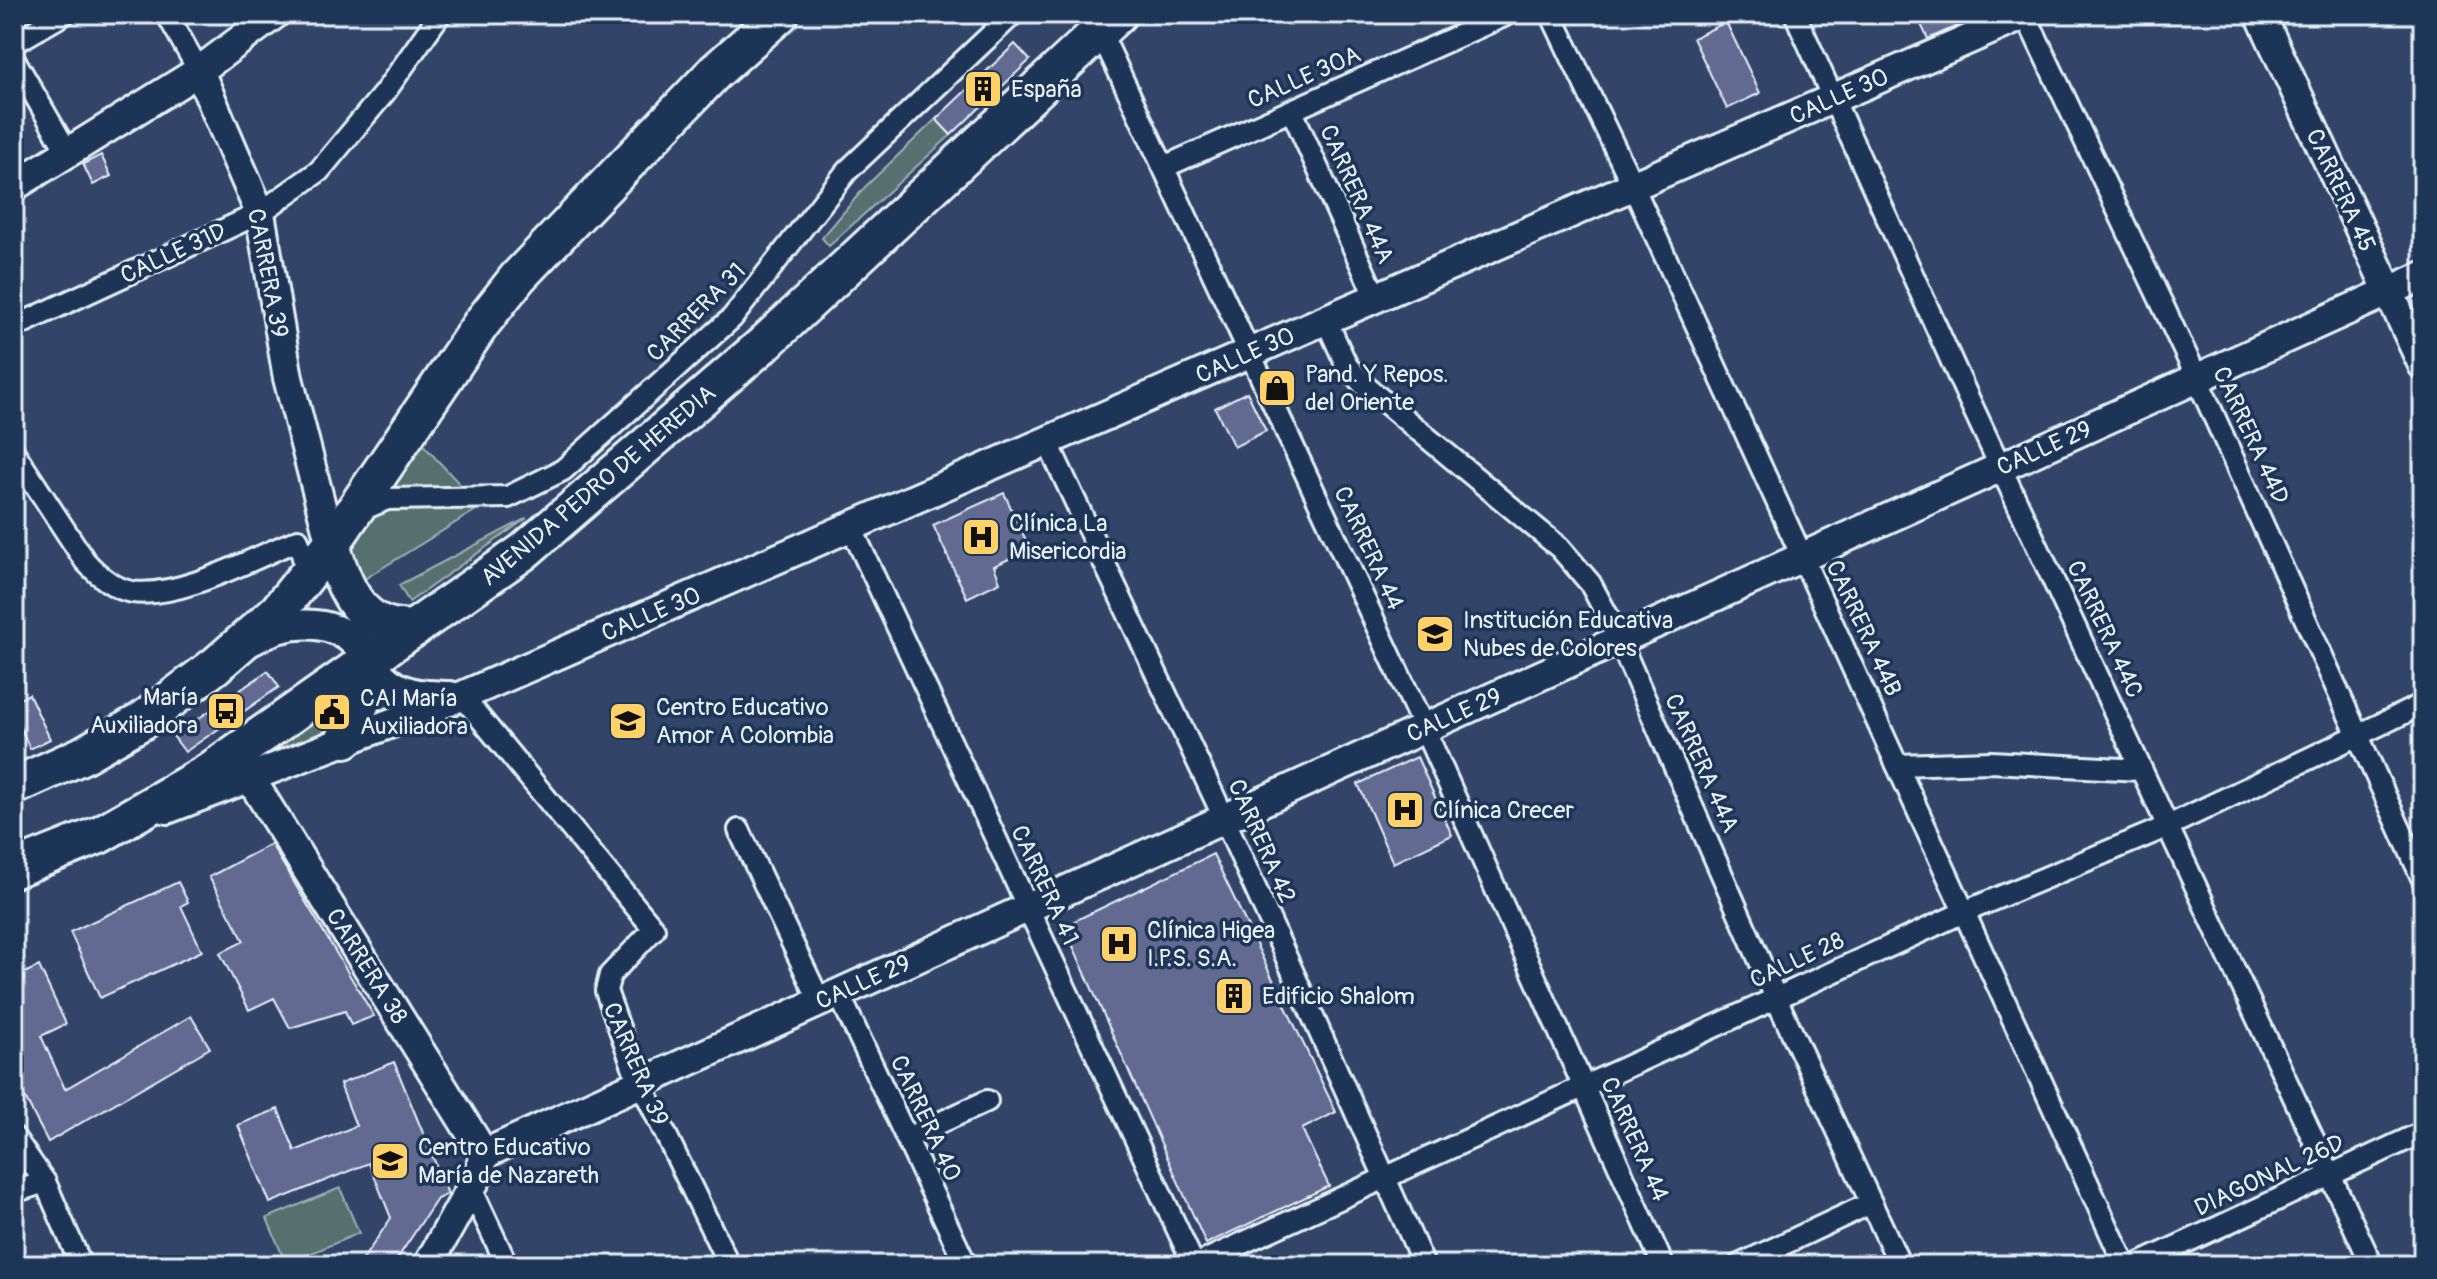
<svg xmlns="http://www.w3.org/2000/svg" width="2437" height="1279" viewBox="0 0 2437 1279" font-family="Pangolin,sans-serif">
<rect width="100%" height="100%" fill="#324568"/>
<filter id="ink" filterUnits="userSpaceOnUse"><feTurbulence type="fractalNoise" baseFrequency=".0125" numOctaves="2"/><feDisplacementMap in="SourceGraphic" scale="16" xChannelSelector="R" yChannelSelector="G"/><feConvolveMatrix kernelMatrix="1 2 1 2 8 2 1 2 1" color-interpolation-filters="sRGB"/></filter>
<g filter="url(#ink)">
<g fill="#54706e" stroke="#9eb0b3" stroke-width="2">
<path d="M936 119 951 135 829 246 822 238 865 187Z"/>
<path d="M416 437 466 491H383Z"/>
<path d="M402 504 476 510 361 581 349 552C360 523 373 514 402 504Z"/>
<path d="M527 518 409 602 399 585Z"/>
<path d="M353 683 349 728 228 769Z"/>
<path d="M340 1188 359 1233 286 1264 267 1218Z"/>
</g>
<g fill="#636a91" stroke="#e8f1f8" stroke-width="2">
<path d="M1916 14H1984L1928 39Z"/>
<path d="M1726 22 1760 93 1727 109 1693 38Z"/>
<path d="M1015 44 1030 60 951 135 936 119Z"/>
<path d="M101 155 111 176 93 185 83 164Z"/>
<path d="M1247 392 1266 431 1234 447 1215 408Z"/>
<path d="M1004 493 1030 549 994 566 1000 582 967 598 933 525Z"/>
<path d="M268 671 279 687 185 752 173 736Z"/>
<path d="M29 694 50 739 30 749 14 713V702Z"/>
<path d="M1417 757 1452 835 1393 863 1358 784Z"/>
<path d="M271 844 374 1016 351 1025 345 1011 290 1028 274 998 249 1010 220 953 244 941 209 877Z"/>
<path d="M1213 854 1336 1112 1302 1129 1329 1186 1206 1244 1064 926Z"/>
<path d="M178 882 188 902 181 906 202 951 100 998 70 932Z"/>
<path d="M39 966 66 1024 41 1036 65 1089 191 1016 210 1048 48 1142 14 1077V978Z"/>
<path d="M394 1062 448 1194 437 1199 393 1265H359L391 1218 369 1163 270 1203 238 1125 278 1109 295 1151 356 1126 340 1084Z"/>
</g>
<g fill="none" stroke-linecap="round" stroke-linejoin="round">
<g stroke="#e8f1f8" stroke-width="26">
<g id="street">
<path d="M167 14 199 71"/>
<path d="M1551 14 1633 186 2125 1265"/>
<path d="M1795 14 1966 393 2372 1265"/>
<path d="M2025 14 2190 363 2423 880"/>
<path d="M1100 31 1424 728 1663 1265"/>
<path d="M14 43 64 14"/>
<path d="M14 59 69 155"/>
<path d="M1292 111 1376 298"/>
<path d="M1164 167 1508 14"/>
<path d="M1326 320 1347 366 1364 385 1560 548 1590 583 1613 626 1776 998 1900 1265"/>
<path d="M14 327 260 213 319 171 385 92 440 14"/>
<path d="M1047 441 1218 805 1424 1265"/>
<path d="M14 452 85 561C97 574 114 589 132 592 179 599 253 558 298 540L308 575"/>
<path d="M359 511 387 499 508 497 563 470 732 318 847 171 1013 14"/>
<path d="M851 527 1194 1265"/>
<path d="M462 696 654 929 610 975 606 991 634 1069 729 1265"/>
<path d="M1897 765 1991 762 2141 770"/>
<path d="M739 830 820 1002"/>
<path d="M839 994 966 1265"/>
<path d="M14 1137 45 1182 81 1265"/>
<path d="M907 1138 987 1101"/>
<path d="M471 1188 507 1265"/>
<path d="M14 1192 45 1182"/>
<path d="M1195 1265 1964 912 2166 827 2423 704"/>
<path d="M1739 1265 1871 1203"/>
<path d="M2137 1265 2423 1132"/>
</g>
</g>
<g stroke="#e8f1f8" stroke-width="34">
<g id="secondary">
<path d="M2260 14 2423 365"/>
<path d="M199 71 260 213 288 378 331 545"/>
<path d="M14 186 199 71 275 14"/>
<path d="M253 640C284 621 330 616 357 645 370 659 377 676 395 686 413 696 430 695 450 696"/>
<path d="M250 778 484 1154"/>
<path d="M167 809 462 696 2027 14"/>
<path d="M484 1154 2423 276"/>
<path d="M428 1265 480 1172 484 1154"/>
</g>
</g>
<g stroke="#e8f1f8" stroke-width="42">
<g id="highway">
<path d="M331 545C345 589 360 633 415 628"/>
<path d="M345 739 365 693 368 660"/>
<path d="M14 786 81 756 142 721 215 666 278 611 331 545 481 324 518 277 715 72 780 14"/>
<path d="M14 869 99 835 207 773 523 552 765 343 1118 14"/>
</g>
</g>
<use href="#street" stroke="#1d3557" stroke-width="20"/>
<use href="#secondary" stroke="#1d3557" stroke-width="28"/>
<use href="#highway" stroke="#1d3557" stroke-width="36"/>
</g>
</g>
<defs>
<g id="building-square" transform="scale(2)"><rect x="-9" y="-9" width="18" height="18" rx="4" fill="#ffd166" stroke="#1d3557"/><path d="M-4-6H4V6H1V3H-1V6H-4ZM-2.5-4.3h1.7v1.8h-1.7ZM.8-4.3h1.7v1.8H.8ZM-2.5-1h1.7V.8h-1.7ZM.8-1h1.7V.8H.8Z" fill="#111"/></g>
<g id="shop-square" transform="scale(2)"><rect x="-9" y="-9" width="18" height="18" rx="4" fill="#ffd166" stroke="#1d3557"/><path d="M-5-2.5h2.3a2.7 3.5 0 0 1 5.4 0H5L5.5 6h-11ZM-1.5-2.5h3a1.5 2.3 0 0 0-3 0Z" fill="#111"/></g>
<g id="hospital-square" transform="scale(2)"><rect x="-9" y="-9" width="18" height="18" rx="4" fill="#ffd166" stroke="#1d3557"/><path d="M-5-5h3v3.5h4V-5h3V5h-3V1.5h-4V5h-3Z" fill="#111"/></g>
<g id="school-square" transform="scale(2)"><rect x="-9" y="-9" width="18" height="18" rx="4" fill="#ffd166" stroke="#1d3557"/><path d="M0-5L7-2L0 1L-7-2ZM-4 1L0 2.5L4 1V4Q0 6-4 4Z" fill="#111"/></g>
<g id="bus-square" transform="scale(2)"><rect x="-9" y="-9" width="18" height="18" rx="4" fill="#ffd166" stroke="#1d3557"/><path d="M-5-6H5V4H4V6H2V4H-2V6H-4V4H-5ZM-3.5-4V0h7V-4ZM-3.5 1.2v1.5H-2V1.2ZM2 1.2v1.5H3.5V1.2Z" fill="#111"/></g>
<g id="civic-square" transform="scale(2)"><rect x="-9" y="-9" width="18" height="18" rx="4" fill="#ffd166" stroke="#1d3557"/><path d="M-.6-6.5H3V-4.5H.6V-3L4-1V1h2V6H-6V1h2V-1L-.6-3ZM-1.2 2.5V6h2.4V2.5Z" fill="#111"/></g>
</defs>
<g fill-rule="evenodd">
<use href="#building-square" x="983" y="89"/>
<use href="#shop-square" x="1277" y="388"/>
<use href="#hospital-square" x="981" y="537"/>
<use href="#school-square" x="1435" y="634"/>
<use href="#bus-square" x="226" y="711"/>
<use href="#civic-square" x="332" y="712"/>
<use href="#school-square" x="628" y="721"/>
<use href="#hospital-square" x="1405" y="810"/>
<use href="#hospital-square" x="1119" y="944"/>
<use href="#building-square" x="1234" y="996"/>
<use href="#school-square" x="390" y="1161"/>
</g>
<g text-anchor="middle" stroke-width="7" stroke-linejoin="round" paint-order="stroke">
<g font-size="24" fill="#e8f1f8" stroke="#1d3557">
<text transform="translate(1304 77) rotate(-24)" y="8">CALLE 30A</text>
<text transform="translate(1839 96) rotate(-24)" y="8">CALLE 30</text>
<text transform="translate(2341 190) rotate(65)" y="8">CARRERA 45</text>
<text transform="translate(1357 194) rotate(66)" y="8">CARRERA 44A</text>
<text transform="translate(173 253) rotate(-25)" y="8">CALLE 31D</text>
<text transform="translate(268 273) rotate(79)" y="8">CARRERA 39</text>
<text transform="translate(696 312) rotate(-45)" y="8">CARRERA 31</text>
<text transform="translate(1245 355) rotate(-24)" y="8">CALLE 30</text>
<text transform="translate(2251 435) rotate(65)" y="8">CARRERA 44D</text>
<text transform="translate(2044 448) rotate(-24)" y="8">CALLE 29</text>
<text transform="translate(598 485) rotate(-40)" y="8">AVENIDA PEDRO DE HEREDIA</text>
<text transform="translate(1369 548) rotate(65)" y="8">CARRERA 44</text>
<text transform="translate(651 614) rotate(-23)" y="8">CALLE 30</text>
<text transform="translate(1864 628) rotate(65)" y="8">CARRERA 44B</text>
<text transform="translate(2105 629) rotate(65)" y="8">CARRERA 44C</text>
<text transform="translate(1454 715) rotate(-24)" y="8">CALLE 29</text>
<text transform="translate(1702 763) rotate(66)" y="8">CARRERA 44A</text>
<text transform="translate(1262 841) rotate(66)" y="8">CARRERA 42</text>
<text transform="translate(1045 885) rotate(65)" y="8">CARRERA 41</text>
<text transform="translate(1797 960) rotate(-25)" y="8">CALLE 28</text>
<text transform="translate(367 966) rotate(58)" y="8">CARRERA 38</text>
<text transform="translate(863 982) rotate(-24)" y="8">CALLE 29</text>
<text transform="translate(636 1064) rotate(67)" y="8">CARRERA 39</text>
<text transform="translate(926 1118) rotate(65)" y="8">CARRERA 40</text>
<text transform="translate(1635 1139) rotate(66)" y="8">CARRERA 44</text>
<text transform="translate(2269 1175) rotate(-25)" y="8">DIAGONAL 26D</text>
</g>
<g font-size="24" fill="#e8f1f8" stroke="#1d3557" text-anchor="start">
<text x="1011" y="97">España</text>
<text x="1305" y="382">Pand. Y Repos.<tspan x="1305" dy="28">del Oriente</tspan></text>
<text x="1009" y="531">Clínica La<tspan x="1009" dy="28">Misericordia</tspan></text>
<text x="1463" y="628">Institución Educativa<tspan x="1463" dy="28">Nubes de Colores</tspan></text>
<text x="198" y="705" text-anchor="end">María<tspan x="198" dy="28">Auxiliadora</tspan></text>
<text x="360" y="706">CAI María<tspan x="360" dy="28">Auxiliadora</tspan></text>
<text x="656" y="715">Centro Educativo<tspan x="656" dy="28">Amor A Colombia</tspan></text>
<text x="1433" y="818">Clínica Crecer</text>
<text x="1147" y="938">Clínica Higea<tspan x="1147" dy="28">I.P.S. S.A.</tspan></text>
<text x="1262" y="1004">Edificio Shalom</text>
<text x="418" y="1155">Centro Educativo<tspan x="418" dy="28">María de Nazareth</tspan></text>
</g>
</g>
<rect width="2437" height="1279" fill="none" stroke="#1d3557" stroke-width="48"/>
<rect x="24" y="24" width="2389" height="1231" fill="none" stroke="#e8f1f8" stroke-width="3" filter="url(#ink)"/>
</svg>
